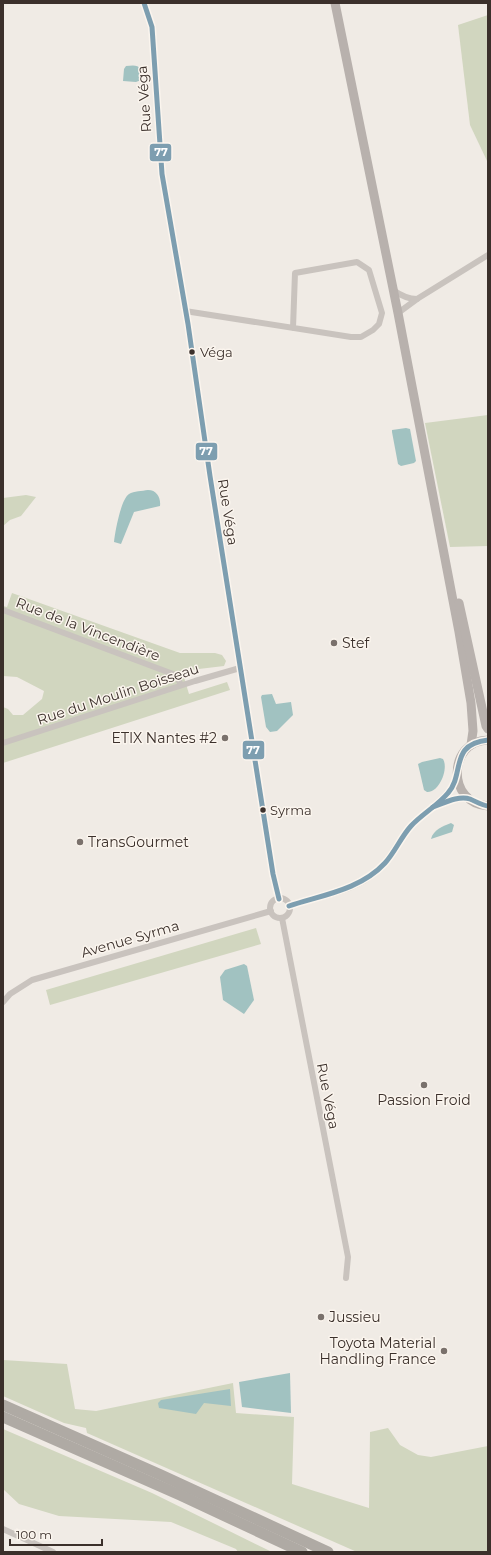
<svg xmlns="http://www.w3.org/2000/svg" width="491" height="1555" viewBox="0 0 491 1555" font-family="Montserrat,sans-serif">
<rect width="100%" height="100%" fill="#f0ebe5"/>
<g fill="#d1d6bf">
<path d="M488 15V163L470 125 458 25Z"/>
<path d="M488 415V546L450 547 425 423Z"/>
<path d="M26 495 36 497 21 516 10 520 3 526V498Z"/>
<path d="M12 593 180 653H215L222 655 226 661 224 666 182 671 189 694 227 682 230 690 3 763V707L8 709 13 715H23L42 699 44 691 17 677 3 676V606L7 607Z"/>
<path d="M256 928 261 944 50 1005 46 990Z"/>
<path d="M3 1360 67 1364 75 1409 96 1411 233 1383 236 1413 294 1417 292 1484 369 1508 370 1432 388 1428 400 1445 418 1455 431 1457 488 1446V1552H357L87 1433 86 1428 64 1423 3 1396Z"/>
<path d="M3 1429 152 1493 272 1552H238L236 1549 171 1522 59 1516 19 1504 3 1489Z"/>
</g>
<g fill="#a1c2c1">
<path d="M126 66C131 66 137 64 141 69V80L136 82 123 81 124 69Z"/>
<path d="M406 428 410 429 416 461 414 463 401 466 398 464 392 432V430Z"/>
<path d="M148 490C157 490 161 498 160 506L134 512 121 544 114 542C115 532 121 499 129 494 134 491 142 491 148 490Z"/>
<path d="M272 694 276 704 291 702 293 715 277 731 270 732 266 727 261 697 262 695Z"/>
<path d="M440 758 443 759C449 769 439 793 427 792L424 790 418 764 422 762Z"/>
<path d="M451 823 454 825 452 832 431 839C433 830 443 826 451 823Z"/>
<path d="M244 964 247 966 254 1000 244 1014 223 1000 220 977 225 970Z"/>
<path d="M290 1373 291 1413 242 1407 239 1382Z"/>
<path d="M230 1389 231 1406 204 1403 196 1414 159 1408 158 1403 161 1400Z"/>
</g>
<g fill="none" stroke-linecap="round" stroke-linejoin="round">
<g stroke="#c9c3be" stroke-width="6">
<path d="M144 3 152 27 162 174 188 324 210 476 273 874 279 899"/>
<path d="M393 290C400 295 408 299 417 299"/>
<path d="M185 311 351 337H361L373 330 379 324 382 313 369 270 357 262 295 273 293 328"/>
<path d="M398 313 417 299 488 255"/>
<path d="M3 610 173 674 178 679 181 685"/>
<path d="M3 743 195 681 240 668"/>
<path d="M434 807 451 800 469 798"/>
<circle cx="280" cy="908" r="10"/>
<path d="M289 906C319 895 353 893 377 871 392 858 398 839 412 825 427 810 446 798 457 780"/>
<path d="M282 918 348 1257 346 1278"/>
<path d="M3 1002 10 994 32 980 271 911"/>
<path d="M3 1529 53 1552"/>
</g>
<g stroke="#b8b1ad" stroke-width="9">
<path d="M335 3 398 313 459 632 471 703 473 731 471 745"/>
<path d="M459 603 486 726 488 729"/>
<path d="M488 740C447 741 447 804 488 806"/>
</g>
<g stroke="#afaaa4" stroke-width="11">
<path d="M3 1405 161 1475 328 1552"/>
<path d="M3 1417 180 1495 302 1552"/>
</g>
<g stroke="#fbf5ee" stroke-width="8">
<g id="bus-1">
<path d="M144 3 152 27 162 174 188 324 210 476 273 874 279 899"/>
<path d="M433 807C444 803 459 795 470 799 477 802 481 805 488 806"/>
<path d="M289 906C322 895 360 890 385 863 395 852 401 837 411 826 422 814 437 806 448 793 465 774 449 744 488 740"/>
</g>
</g>
<use href="#bus-1" stroke="#7d9eb0" stroke-width="5"/>
</g>
<g fill="#3b302b" stroke="#fbf5ee" stroke-width="1.5">
<circle cx="192" cy="352" r="3.5"/>
<circle cx="263" cy="810" r="3.5"/>
</g>
<g fill="#7a716c" stroke="#fbf5ee" stroke-width="1.5">
<circle cx="334" cy="643" r="4"/>
<circle cx="225" cy="738" r="4"/>
<circle cx="80" cy="842" r="4"/>
<circle cx="424" cy="1085" r="4"/>
<circle cx="321" cy="1317" r="4"/>
<circle cx="444" cy="1351" r="4"/>
</g>
<g text-anchor="middle" stroke-width="3" stroke-linejoin="round" paint-order="stroke">
<g font-size="13" fill="#3b302b" stroke="#fbf5ee" text-anchor="start">
<text x="200" y="357">Véga</text>
<text x="270" y="815">Syrma</text>
</g>
<g font-size="14" fill="#3b302b" stroke="#fbf5ee">
<text transform="translate(144 99) rotate(-94)" y="5">Rue Véga</text>
<text transform="translate(228 512) rotate(81)" y="5">Rue Véga</text>
<text transform="translate(88 629) rotate(21)" y="5">Rue de la Vincendière</text>
<text transform="translate(118 694) rotate(-18)" y="5">Rue du Moulin Boisseau</text>
<text transform="translate(130 939) rotate(-16)" y="5">Avenue Syrma</text>
<text transform="translate(328 1096) rotate(79)" y="5">Rue Véga</text>
</g>
<g font-size="14" fill="#3b302b" stroke="#fbf5ee" text-anchor="start">
<text x="342" y="648">Stef</text>
<text x="217" y="743" text-anchor="end">ETIX Nantes #2</text>
<text x="88" y="847">TransGourmet</text>
<text x="424" y="1105" text-anchor="middle">Passion Froid</text>
<text x="329" y="1322">Jussieu</text>
<text x="436" y="1348" text-anchor="end">Toyota Material<tspan x="436" dy="16">Handling France</tspan></text>
</g>
</g>
<g stroke="#fbf5ee" stroke-width="1.5">
<rect x="149" y="143" width="23" height="19" rx="4" fill="#7d9eb0"/>
<rect x="195" y="442" width="23" height="19" rx="4" fill="#7d9eb0"/>
<rect x="242" y="740" width="23" height="20" rx="4" fill="#7d9eb0"/>
</g>
<g font-size="11" text-anchor="middle" font-weight="bold" fill="#fff">
<text x="161" y="156">77</text>
<text x="206" y="455">77</text>
<text x="253" y="754">77</text>
</g>
<rect width="491" height="1555" fill="none" stroke="#3b302b" stroke-width="8"/>
<path d="M10 1539v6h92v-6" fill="none" stroke="#3b302b" stroke-width="2"/>
<text x="16" y="1539" font-size="12" fill="#3b302b" stroke="#fbf5ee" stroke-width="3" paint-order="stroke">100 m</text>
</svg>
